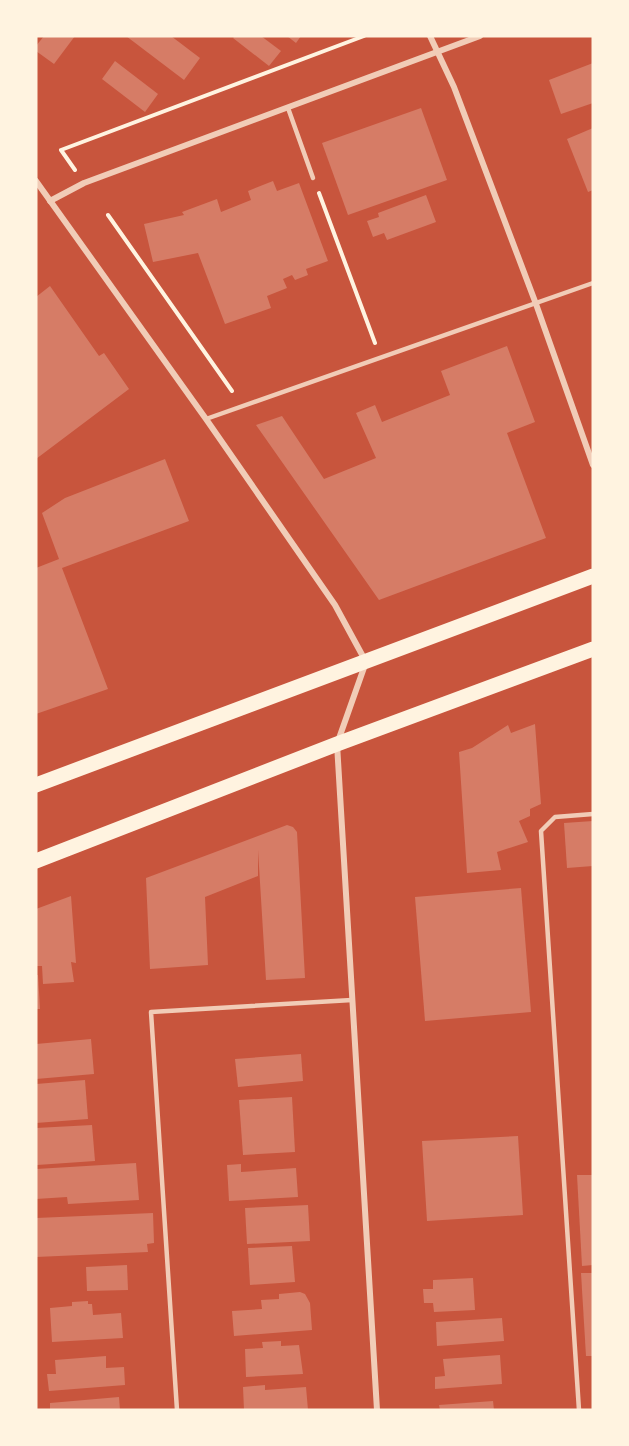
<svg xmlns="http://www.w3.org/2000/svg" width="629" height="1446" viewBox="0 0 629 1446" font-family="Georgia,serif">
<rect width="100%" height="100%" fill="#c8553d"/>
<g fill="#d67c66">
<path d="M44 36H75L54 64 36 51V46Z"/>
<path d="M126 36H171L200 58 184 80Z"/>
<path d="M235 36H261L281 51 269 66 233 38Z"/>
<path d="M287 36H301L296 43Z"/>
<path d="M115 61 158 94 145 112 102 79Z"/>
<path d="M593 63V103L561 114 549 80Z"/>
<path d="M421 108 447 180 348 215 322 143Z"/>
<path d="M593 128V190L588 192 567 139Z"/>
<path d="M273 181 277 191 299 183 328 261 306 269 308 275 295 280 292 275 283 279 287 288 267 296 271 308 225 324 198 253 153 262 144 224 184 215 182 212 217 199 221 212 251 200 248 191Z"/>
<path d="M426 195 436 222 387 240 384 233 373 237 367 221 379 217 378 213Z"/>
<path d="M50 286 99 356 104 353 129 389 36 459V297Z"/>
<path d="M507 346 535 422 507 433 546 538 379 600 256 425 282 416 324 479 376 458 356 413 375 405 382 422 450 395 441 371Z"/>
<path d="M165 459 189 521 62 568 108 689 36 714V568L59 559 42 513 65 498Z"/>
<path d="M535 724 541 804 530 809V816L519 821 528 842 497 852 501 870 467 873 459 752 472 748 508 725 511 733Z"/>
<path d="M593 821V866L567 868 564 823Z"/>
<path d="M287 825 293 827 297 832 305 978 266 980 258 850V876L205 897 208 965 150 969 146 878Z"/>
<path d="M521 888 531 1012 425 1021 415 897Z"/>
<path d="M71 896 76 963 71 962 74 982 43 984 42 966H36V909Z"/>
<path d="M36 975H38L40 1009H36Z"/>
<path d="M91 1039 94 1074 36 1079V1044Z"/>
<path d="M301 1054 303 1081 238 1087 235 1059Z"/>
<path d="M85 1080 88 1119 36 1123V1084Z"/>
<path d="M292 1097 295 1152 243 1155 239 1100Z"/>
<path d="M92 1125 95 1161 37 1165 36 1128Z"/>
<path d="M518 1136 523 1215 427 1221 422 1141Z"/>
<path d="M136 1163 139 1200 68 1204 67 1197 36 1199V1169Z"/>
<path d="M241 1164V1172L296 1168 298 1197 229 1201 227 1165Z"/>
<path d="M577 1175H593V1265L582 1266Z"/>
<path d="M308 1205 310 1241 247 1244 245 1208Z"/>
<path d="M153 1213 154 1243 147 1244 148 1252 36 1257V1218Z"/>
<path d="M292 1246 295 1282 250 1285 248 1248Z"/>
<path d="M127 1265 128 1290 87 1291 86 1267Z"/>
<path d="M581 1273H593V1356H586Z"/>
<path d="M473 1278 475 1310 434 1312 433 1303H424L423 1289H433V1280Z"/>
<path d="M300 1292 305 1294 310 1303 312 1330 234 1336 232 1311 262 1309 261 1300 279 1299V1294Z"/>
<path d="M88 1301V1304H92L93 1315 121 1313 123 1338 52 1342 50 1308 72 1306V1302Z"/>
<path d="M502 1318 504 1341 437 1346 436 1322Z"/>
<path d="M281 1341V1346L299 1345 303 1374 246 1377 245 1349 263 1348 262 1342Z"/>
<path d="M500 1355 502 1384 435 1389V1377L445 1376 443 1359Z"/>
<path d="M106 1356V1368L124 1367 125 1385 49 1391 47 1374H56L55 1360Z"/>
<path d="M265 1385V1390L306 1387 308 1410H244L243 1387Z"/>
<path d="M119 1397 120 1410H50V1403Z"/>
<path d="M493 1401 494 1410H440L439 1405Z"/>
</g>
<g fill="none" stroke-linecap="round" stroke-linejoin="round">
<g stroke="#fff3e0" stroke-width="4">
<path d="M75 170 61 150 364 36"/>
<path d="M319 193 375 343"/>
<path d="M108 215 232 391"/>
</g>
<g stroke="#f1ccb7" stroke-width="4.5">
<path d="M288 108 313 178"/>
<path d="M206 419 593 283"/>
<path d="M177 1410 151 1012 352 1000"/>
<path d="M579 1410 541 831 555 817 593 814"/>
</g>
<g stroke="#f1ccb7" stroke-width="6">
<path d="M430 36 454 87 536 304 593 465"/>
<path d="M36 181 206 419 335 605 366 662 337 744 377 1410"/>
<path d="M50 201 84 183 480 36"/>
</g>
<g stroke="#fff3e0" stroke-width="15">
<path d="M36 785 593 576"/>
<path d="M36 861 337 744 593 649"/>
</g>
</g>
<rect width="629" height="1446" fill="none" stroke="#fff3e0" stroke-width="75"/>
</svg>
